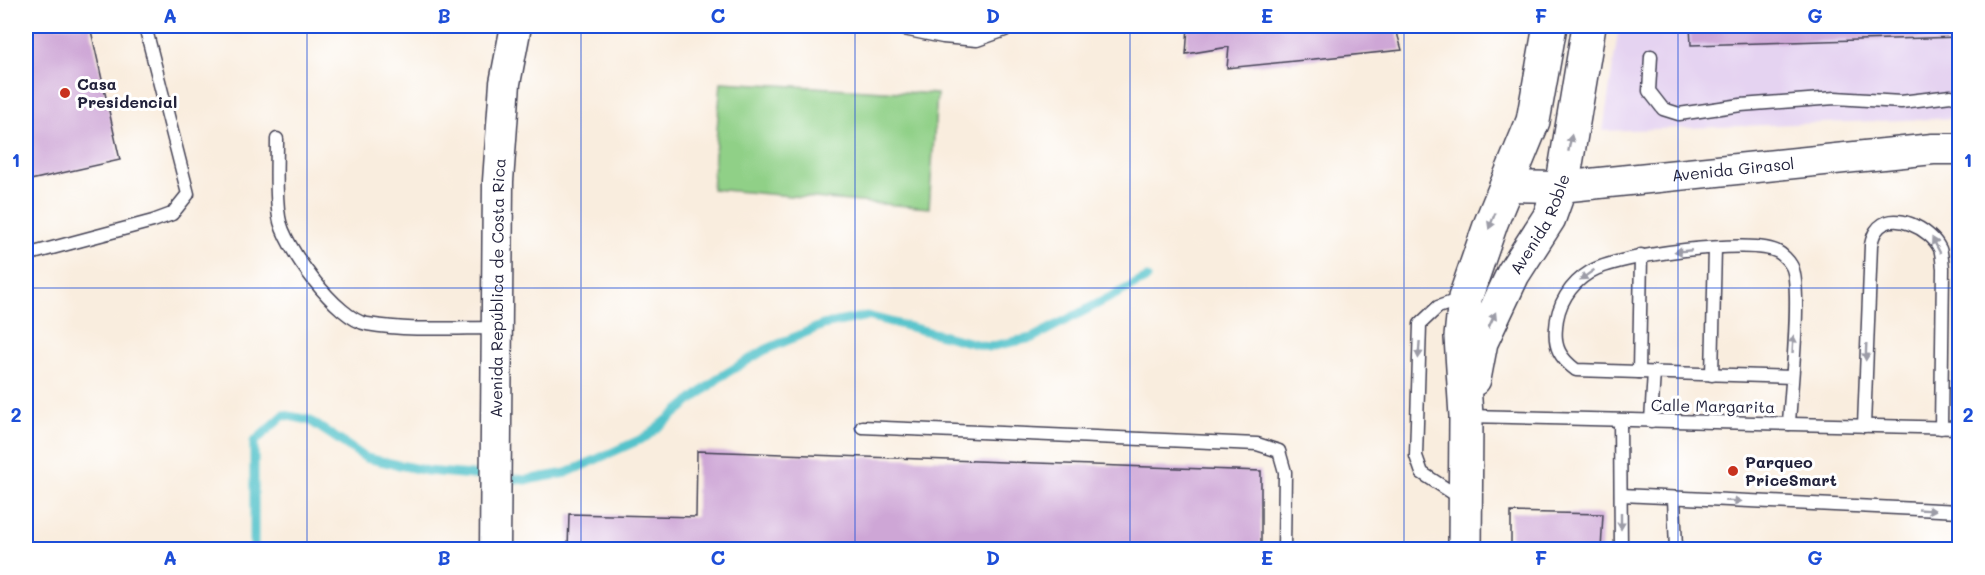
<svg xmlns="http://www.w3.org/2000/svg" width="1985" height="575" viewBox="0 0 1985 575" font-family="Mali,sans-serif">
<rect width="100%" height="100%" fill="#fff"/>
<filter id="ink" filterUnits="userSpaceOnUse"><feTurbulence type="fractalNoise" baseFrequency=".0167" numOctaves="2"/><feDisplacementMap in="SourceGraphic" scale="12" xChannelSelector="R" yChannelSelector="G"/><feConvolveMatrix kernelMatrix="1 2 1 2 8 2 1 2 1" color-interpolation-filters="sRGB"/></filter>
<filter id="wash" filterUnits="userSpaceOnUse"><feTurbulence type="fractalNoise" baseFrequency=".008" numOctaves="4" result="noise"/><feDisplacementMap in="SourceGraphic" scale="24" xChannelSelector="R" yChannelSelector="G"/><feGaussianBlur stdDeviation="1.35" result="paint"/><feColorMatrix in="noise" values="0 0 0 0 0 0 0 0 0 0 0 0 0 0 0 0 0 1.4 0 .05"/><feComposite in="paint" operator="in"/></filter>
<g filter="url(#wash)">
<rect width="100%" height="100%" fill="#f9edde"/>
<path fill="#e5d3f1" d="M1619 26H1959V118L1603 131Z"/>
<path fill="#90d087" stroke="#597961" stroke-width="1.5" d="M721 82 937 94 929 208 712 189Z"/>
<g fill="none" stroke-linecap="round" stroke-linejoin="round">
<path stroke="#55c3cb" stroke-width="9" d="M254 550V442L284 415 309 420 366 458 428 471 526 480 566 473 646 437 720 377 765 350 823 325 867 316 988 347 1032 338 1147 278"/>
</g>
<g id="blocks">
<g fill="#cea6d6">
<path d="M26 26H90L120 160 26 181Z"/>
<path d="M1188 26H1395L1402 50 1227 68 1229 47 1186 54Z"/>
<path d="M1690 26H1960V37L1691 45Z"/>
<path d="M697 451 1261 471V550H568L569 514 696 517Z"/>
<path d="M1511 512 1603 514 1601 550H1511Z"/>
</g>
</g>
</g>
<g filter="url(#ink)">
<use href="#blocks" fill-opacity="0" stroke="#424053" stroke-width="1.5"/>
<g fill="none" stroke-linecap="round" stroke-linejoin="round">
<g stroke="#424053" stroke-width="15">
<g id="service">
<path d="M889 26 943 37 977 40 1005 30 1008 26"/>
<path d="M1651 56 1649 91 1663 109 1679 114 1741 105 1835 98 1901 102 1951 96 1960 99"/>
<path d="M277 139C277 164 275 193 279 217 283 246 338 320 367 324 409 331 454 328 496 328"/>
<path d="M26 255 153 221 172 214 188 194 145 26"/>
<path d="M1461 299 1438 307 1420 324 1416 456 1422 473 1462 499"/>
<path d="M1639 372 1641 255"/>
<path d="M1712 375 1715 248"/>
<path d="M1467 416 1960 428"/>
<path d="M1620 420 1621 550"/>
<path d="M1651 421 1654 372"/>
<path d="M1789 424C1790 397 1803 282 1791 265 1789 261 1782 254 1778 252 1754 237 1616 255 1590 272 1570 284 1557 305 1556 328 1554 347 1560 358 1576 370L1792 377"/>
<path d="M1864 426 1871 245C1872 240 1873 235 1876 231 1891 208 1931 229 1940 249 1942 254 1942 262 1943 268L1941 428"/>
<path d="M862 427 1257 444 1279 451 1285 472 1284 550"/>
<path d="M1621 495 1960 511"/>
<path d="M1674 498 1676 550"/>
</g>
</g>
<g stroke="#424053" stroke-width="33">
<g id="tertiary">
<path id="s1" d="M1508 186 1560 187 1933 149H1960"/>
<path id="s2" d="M495 550 498 181 505 83 516 26"/>
</g>
</g>
<g stroke="#424053" stroke-width="36">
<g id="secondary">
<path id="s3" d="M1474 379 1481 342 1513 274 1549 218 1564 176 1589 26"/>
<path d="M1465 550 1466 416 1461 337 1465 298 1491 223 1533 121 1550 26"/>
</g>
</g>
<use href="#service" stroke="#fff" stroke-width="12"/>
<use href="#tertiary" stroke="#fff" stroke-width="30"/>
<use href="#secondary" stroke="#fff" stroke-width="33"/>
</g>
<defs><path id="oneway-solid" d="M-6-.8H1V-3.2L6.5 0L1 3.2V.8H-6Z" transform="scale(1.5)"/></defs>
<g fill="#9c9ca7">
<use href="#oneway-solid" transform="translate(1570 143) rotate(-79)"/>
<use href="#oneway-solid" transform="translate(1492 221) rotate(112)"/>
<use href="#oneway-solid" transform="translate(1936 245) rotate(-118)"/>
<use href="#oneway-solid" transform="translate(1683 251) rotate(175)"/>
<use href="#oneway-solid" transform="translate(1587 275) rotate(145)"/>
<use href="#oneway-solid" transform="translate(1492 320) rotate(-65)"/>
<use href="#oneway-solid" transform="translate(1793 344) rotate(-87)"/>
<use href="#oneway-solid" transform="translate(1419 350) rotate(94)"/>
<use href="#oneway-solid" transform="translate(1866 352) rotate(92)"/>
<use href="#oneway-solid" transform="translate(1733 501) rotate(3)"/>
<use href="#oneway-solid" transform="translate(1927 510) rotate(3)"/>
<use href="#oneway-solid" transform="translate(1621 521) rotate(90)"/>
</g>
</g>
<path fill="none" stroke="#1d4ed8" stroke-width="1.5" stroke-opacity="0.55" d="M307 26V550M581 26V550M855 26V550M1130 26V550M1404 26V550M1678 26V550M26 288H1960"/>
<g fill="#c8321e" stroke="#fff" stroke-width="2">
<circle cx="65" cy="93" r="6"/>
<circle cx="1733" cy="471" r="6"/>
</g>
<g text-anchor="middle" stroke-width="6" stroke-linejoin="round" paint-order="stroke">
<g font-size="16" font-weight="bold" fill="#22223b" stroke="#fff" text-anchor="start">
<text x="77" y="90">Casa<tspan x="77" dy="18">Presidencial</tspan></text>
<text x="1745" y="468">Parqueo<tspan x="1745" dy="18">PriceSmart</tspan></text>
</g>
<g font-size="16" fill="#22223b" stroke="#fff">
<text dy="6" stroke="none"><textPath href="#s1" startOffset="226">Avenida Girasol</textPath></text>
<text dy="6" stroke="none"><textPath href="#s3" startOffset="170">Avenida Roble</textPath></text>
<text dy="6" stroke="none"><textPath href="#s2" startOffset="262">Avenida República de Costa Rica</textPath></text>
<text transform="translate(1713 406) rotate(1)" y="6">Calle Margarita</text>
</g>
</g>
<rect width="1985" height="575" fill="none" stroke="#fff" stroke-width="66"/>
<rect x="33" y="33" width="1919" height="509" fill="none" stroke="#1d4ed8" stroke-width="2"/>
<g font-size="20" text-anchor="middle" font-weight="bold" fill="#1d4ed8">
<text x="170" y="23">A</text>
<text x="444" y="23">B</text>
<text x="718" y="23">C</text>
<text x="993" y="23">D</text>
<text x="1267" y="23">E</text>
<text x="1541" y="23">F</text>
<text x="1815" y="23">G</text>
<text x="16" y="167">1</text>
<text x="1968" y="167">1</text>
<text x="16" y="422">2</text>
<text x="1968" y="422">2</text>
<text x="170" y="565">A</text>
<text x="444" y="565">B</text>
<text x="718" y="565">C</text>
<text x="993" y="565">D</text>
<text x="1267" y="565">E</text>
<text x="1541" y="565">F</text>
<text x="1815" y="565">G</text>
</g>
</svg>
